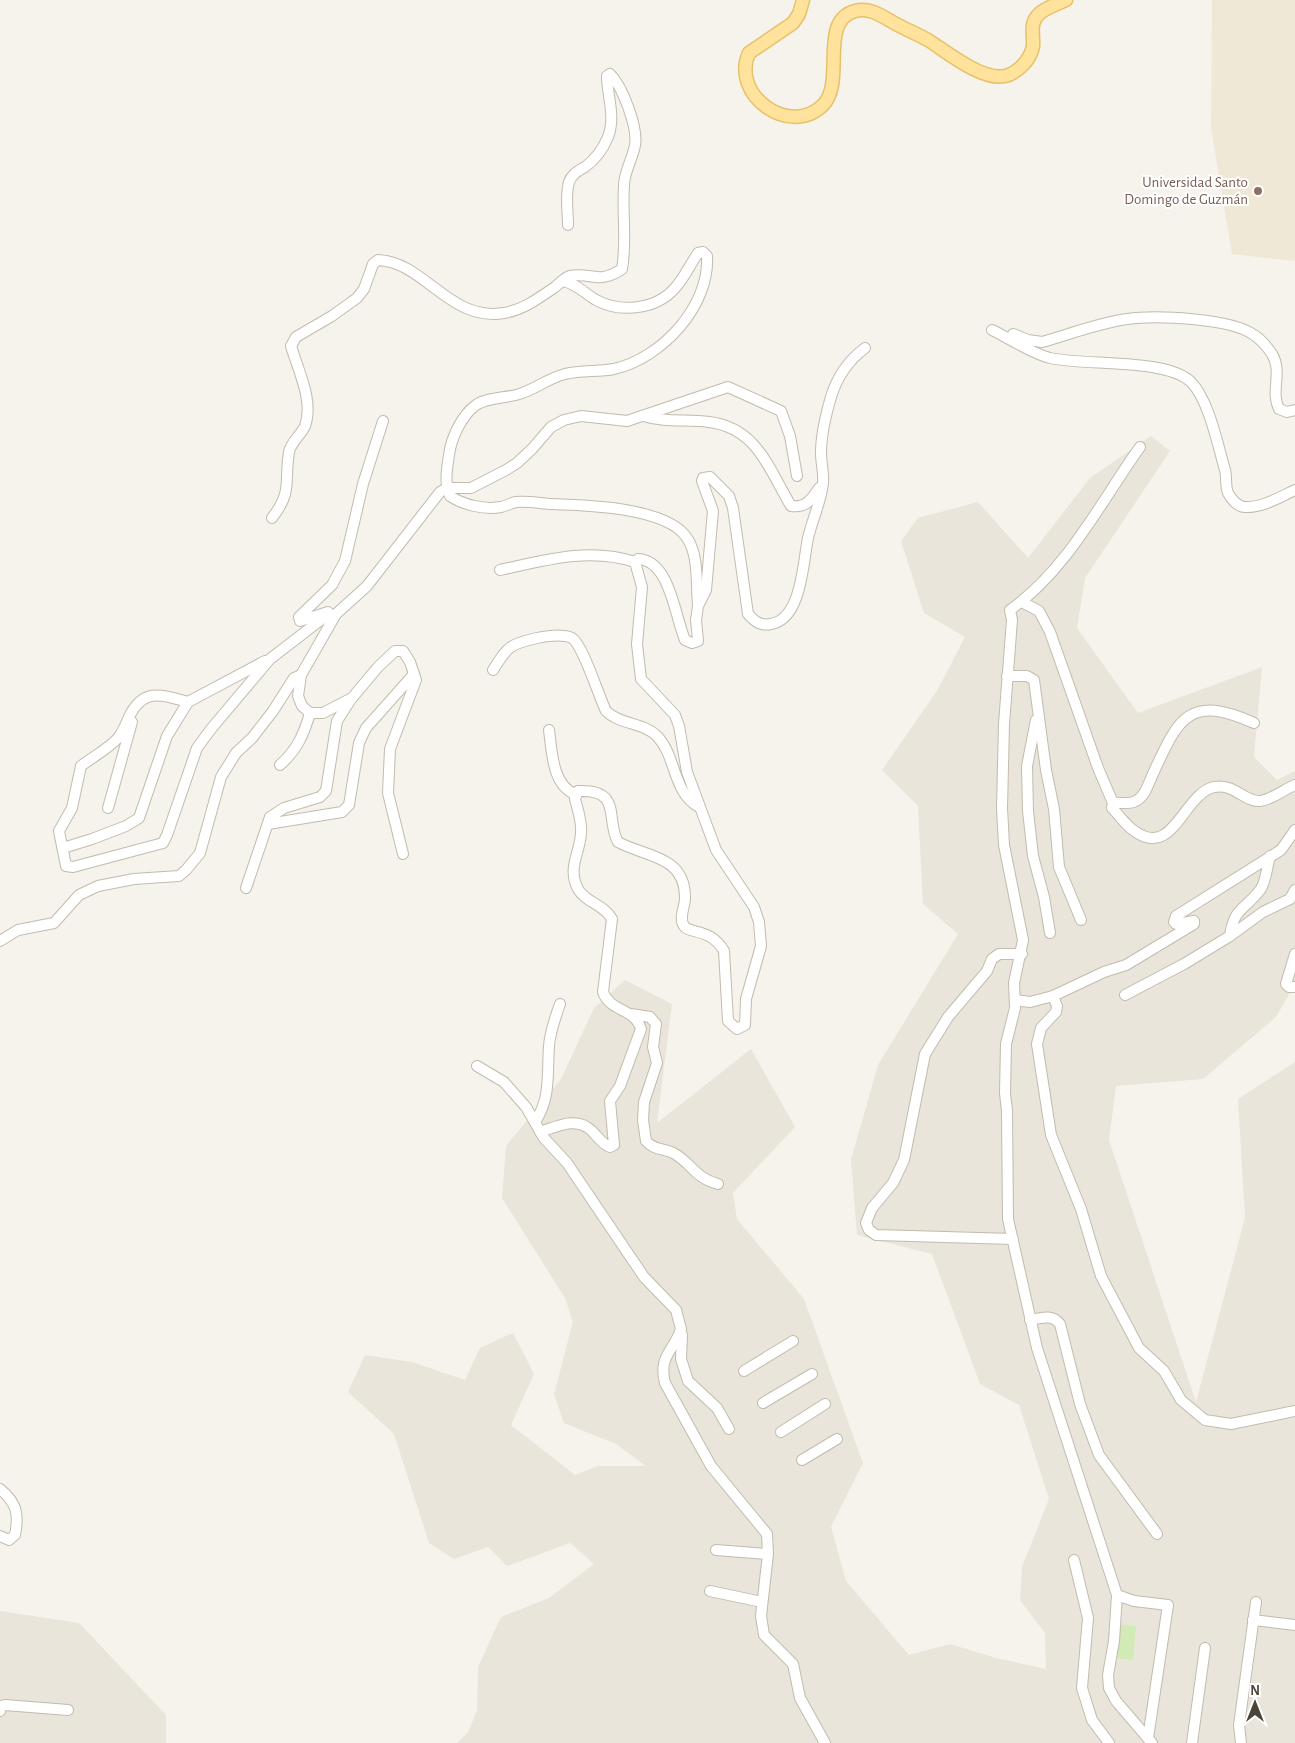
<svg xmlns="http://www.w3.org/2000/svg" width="1295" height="1743" viewBox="0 0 1295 1743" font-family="'Alegreya Sans',sans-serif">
<rect width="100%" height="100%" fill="#f6f3ec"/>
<g fill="#eae5da">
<path d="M1151 436 1170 451 1085 578 1077 628 1138 713 1262 667 1254 757 1277 780 1295 771V984L1276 1017 1203 1079 1116 1086 1109 1140 1196 1402 1245 1218 1238 1099 1295 1062V1743H457L468 1732 477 1711 478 1667 501 1617 549 1598 594 1564 570 1543 507 1566 488 1547 454 1559 429 1543 394 1434 348 1392 365 1355 412 1362 465 1380 480 1348 513 1333 534 1374 511 1425 575 1475 598 1466H646L616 1444 564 1423 554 1394 573 1322 565 1298 502 1198 506 1146 561 1079 594 1008 625 980 672 1004 657 1123 751 1049 795 1127 733 1193 737 1219 804 1299 863 1463 831 1527 846 1581 909 1655 950 1644 996 1658 1046 1669 1045 1633 1020 1600 1022 1567 1049 1499 1019 1405 980 1384 932 1254 857 1235 851 1160 878 1065 958 934 923 904 918 806 882 770 937 691 965 637 924 613 901 541 918 518 978 502 1028 558 1090 478Z"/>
<path d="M0 1611 79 1623 166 1715V1743H0Z"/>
</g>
<path fill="#efe8d6" d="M1212 0H1295V261L1232 254 1211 128Z"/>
<path fill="#d2eab5" d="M1118 1624 1136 1626 1133 1660 1115 1658Z"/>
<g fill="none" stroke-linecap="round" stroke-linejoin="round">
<g stroke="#c2bbae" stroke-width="12">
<g id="minor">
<path d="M563 281C577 284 584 293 596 300 620 313 656 310 675 288 684 278 690 265 698 253L703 252 707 256C710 306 662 358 614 369 598 372 581 370 565 374 548 378 533 391 516 395 504 398 486 398 476 405 462 415 451 438 449 455 447 469 444 482 450 496 463 505 485 510 501 507 506 506 511 503 516 502 526 501 539 503 550 504 584 505 667 507 687 538 699 555 696 585 698 605"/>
<path d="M992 330C1011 339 1030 353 1050 358 1086 366 1166 358 1191 382 1209 400 1218 446 1225 470 1227 477 1225 486 1228 493 1231 499 1238 507 1245 507 1262 508 1280 497 1295 490"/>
<path d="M1013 334 1028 340 1042 342C1067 335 1102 322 1127 319 1155 315 1231 318 1254 335 1260 339 1268 348 1272 354 1283 372 1270 391 1279 409L1287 412 1295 410"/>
<path d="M644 416C665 423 687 419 709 422 758 428 769 470 791 506 806 508 811 500 819 488"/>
<path d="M1140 447C1100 503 1067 570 1010 610L1012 620 1004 724 1002 808 1004 845 1023 940 1014 983 1015 1008 1006 1044 1005 1093 1007 1111 1008 1219 1037 1348 1117 1595 1114 1641 1108 1675 1109 1688 1116 1701 1152 1743"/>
<path d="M272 518C293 491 284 482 289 452 291 442 301 435 305 426 314 401 298 370 291 346L296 337 332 316 357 298 364 289 373 264 378 260C425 262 449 322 504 313 523 310 539 298 555 287 559 284 565 277 570 276 592 272 598 285 622 269 627 241 622 214 624 185 624 172 633 158 635 145 638 128 623 87 610 74L607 76C607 96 616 116 608 137 603 149 596 159 585 167 578 171 572 174 569 182 565 196 568 211 568 225"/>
<path d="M500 570C545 560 590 547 635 562"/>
<path d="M1022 602 1039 611 1050 632 1098 768 1113 803"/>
<path d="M328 612 300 621 299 617 332 585 345 561 363 484 383 421"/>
<path d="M493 670C508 646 510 644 537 638 547 636 563 634 572 638 583 645 599 697 606 711 620 725 643 722 657 736 677 757 672 792 699 807"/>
<path d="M1007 676H1027L1034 680 1046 770 1054 809 1059 867 1081 920"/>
<path d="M188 702C160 694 143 688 129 717 126 724 123 732 118 738 108 749 94 756 81 766L72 808 59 831 66 866 73 867 163 843 167 835 197 748 211 729 270 659 322 619 336 614"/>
<path d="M1036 720 1027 766 1028 811 1033 856 1044 897 1050 933"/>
<path d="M1254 723C1188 693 1178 719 1152 776 1148 785 1145 796 1136 801 1128 805 1121 802 1113 803L1112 808C1119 815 1125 824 1133 830 1173 861 1183 794 1214 787 1234 783 1244 802 1260 801 1271 800 1285 789 1295 785"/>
<path d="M549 730C552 751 552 785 575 794"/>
<path d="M280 765C297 750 304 734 310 713"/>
<path d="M108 808 132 722"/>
<path d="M268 824 342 812 349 805 359 743 366 728 414 674"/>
<path d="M63 848 92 839 126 826 139 818 167 736 188 702 265 661"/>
<path d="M403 854 388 793 390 749 416 680 410 662 403 651H395L378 667 352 698 323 713H310L302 706 298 696 301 675 336 614 367 586 440 492 447 488H471L506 470 517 463 532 449 551 427 564 420 581 416 627 421 728 387 781 411 790 436 797 476"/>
<path d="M246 888 270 817 284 808 320 797 326 791 337 721 351 699"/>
<path d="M1230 936 1263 912 1290 899 1295 890"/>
<path d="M0 941 18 930 54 923 79 895 98 886 134 879 179 876 186 870 200 853 221 777 236 753 252 738 273 711 294 678 301 675"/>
<path d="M1295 954 1286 984 1289 987H1295"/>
<path d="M1125 995 1184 964 1230 936C1234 907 1245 910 1260 890 1266 883 1267 866 1270 856"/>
<path d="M1053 996 1057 1006 1056 1012 1041 1028 1037 1044 1051 1135 1081 1209 1101 1276 1139 1348 1164 1371 1181 1400 1205 1420 1231 1424 1295 1411"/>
<path d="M1015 1000 1030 1002 1053 996 1104 972 1126 965 1194 924V921L1176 924 1174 922 1176 916 1281 850 1295 830"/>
<path d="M631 1014 650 1017 656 1024 653 1047 657 1063 644 1102 643 1120 646 1141C655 1151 665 1148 675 1154 692 1164 695 1178 718 1184"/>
<path d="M477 1066 504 1082 526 1107 544 1138 567 1163 644 1277 676 1310 681 1329C674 1351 658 1356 665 1383L711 1466 767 1534 768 1554 761 1616 764 1635 793 1664 800 1698 825 1743"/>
<path d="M535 1122C551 1098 547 1074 549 1046 550 1032 555 1018 560 1004"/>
<path d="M540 1132C558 1126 577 1116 592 1131 598 1137 602 1144 610 1147L614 1145 610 1101 620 1086 641 1029C635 1008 610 1012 603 992L612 919C605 905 585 902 578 889 567 868 580 853 581 833 582 821 578 811 575 799L578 791C623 789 605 819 618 842 645 857 684 855 685 896 686 905 678 917 684 926 689 934 711 928 724 951L728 1021 737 1029 745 1025 746 999 761 946 759 922 754 907 716 850 687 772 679 726 675 715 641 679 637 644 642 587 635 562 638 559C670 560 675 617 685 640L692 643 698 641 696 620 698 606 706 590 713 511 702 481 703 478 710 477 729 496 733 508 748 614C755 622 761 626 771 624 802 619 803 561 808 538 812 520 821 502 823 483 824 473 821 463 821 453 821 435 826 414 831 397 837 377 849 360 865 348"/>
<path d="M1013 1239 876 1235 869 1230 866 1223 872 1208 893 1183 904 1160 925 1054 948 1017 987 971 992 959 999 954H1022"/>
<path d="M1030 1320C1041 1318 1052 1314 1060 1324L1080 1404 1099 1455 1157 1534"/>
<path d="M682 1335 681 1359 688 1381 717 1408 729 1429"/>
<path d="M744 1371 793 1341"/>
<path d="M763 1403 812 1374"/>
<path d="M781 1432 825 1404"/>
<path d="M802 1460 837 1439"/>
<path d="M0 1489C17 1503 19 1514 15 1535L9 1540 0 1536"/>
<path d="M716 1550 768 1554"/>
<path d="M1074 1560 1088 1618 1082 1688 1092 1720 1109 1743"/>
<path d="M710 1591 762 1602"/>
<path d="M1117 1595 1134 1601 1168 1605 1148 1738"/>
<path d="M1253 1620 1295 1625"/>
<path d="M0 1711 1 1706 5 1705 68 1710"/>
<path d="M1192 1743 1205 1648"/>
<path d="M1241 1743 1239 1725 1256 1602"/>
</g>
</g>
<g stroke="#e6c16a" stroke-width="15">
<path id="major" d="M803 0 799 14 793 23 749 53C730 95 790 138 823 105 846 82 818 21 855 11 870 7 882 16 894 23 905 29 917 34 928 40 947 52 982 81 1005 76 1018 73 1031 59 1033 46 1034 35 1029 23 1039 14 1045 8 1057 4 1066 0"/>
</g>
<use href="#minor" stroke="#fff" stroke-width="10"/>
<use href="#major" stroke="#ffe39c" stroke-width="12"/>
</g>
<circle fill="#8d6e63" stroke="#fff" stroke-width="2" cx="1258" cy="191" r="5"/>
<g text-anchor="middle" stroke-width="4" stroke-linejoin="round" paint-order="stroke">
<g font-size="15" fill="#785e54" stroke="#fff" text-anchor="end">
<text x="1248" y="187">Universidad Santo<tspan x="1248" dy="17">Domingo de Guzmán</tspan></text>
</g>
</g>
<g transform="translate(1255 1703)" stroke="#ffffff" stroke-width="4" paint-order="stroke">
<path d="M0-4L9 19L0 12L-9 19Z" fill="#4b4439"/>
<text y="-8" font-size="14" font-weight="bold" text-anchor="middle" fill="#4b4439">N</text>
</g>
</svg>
